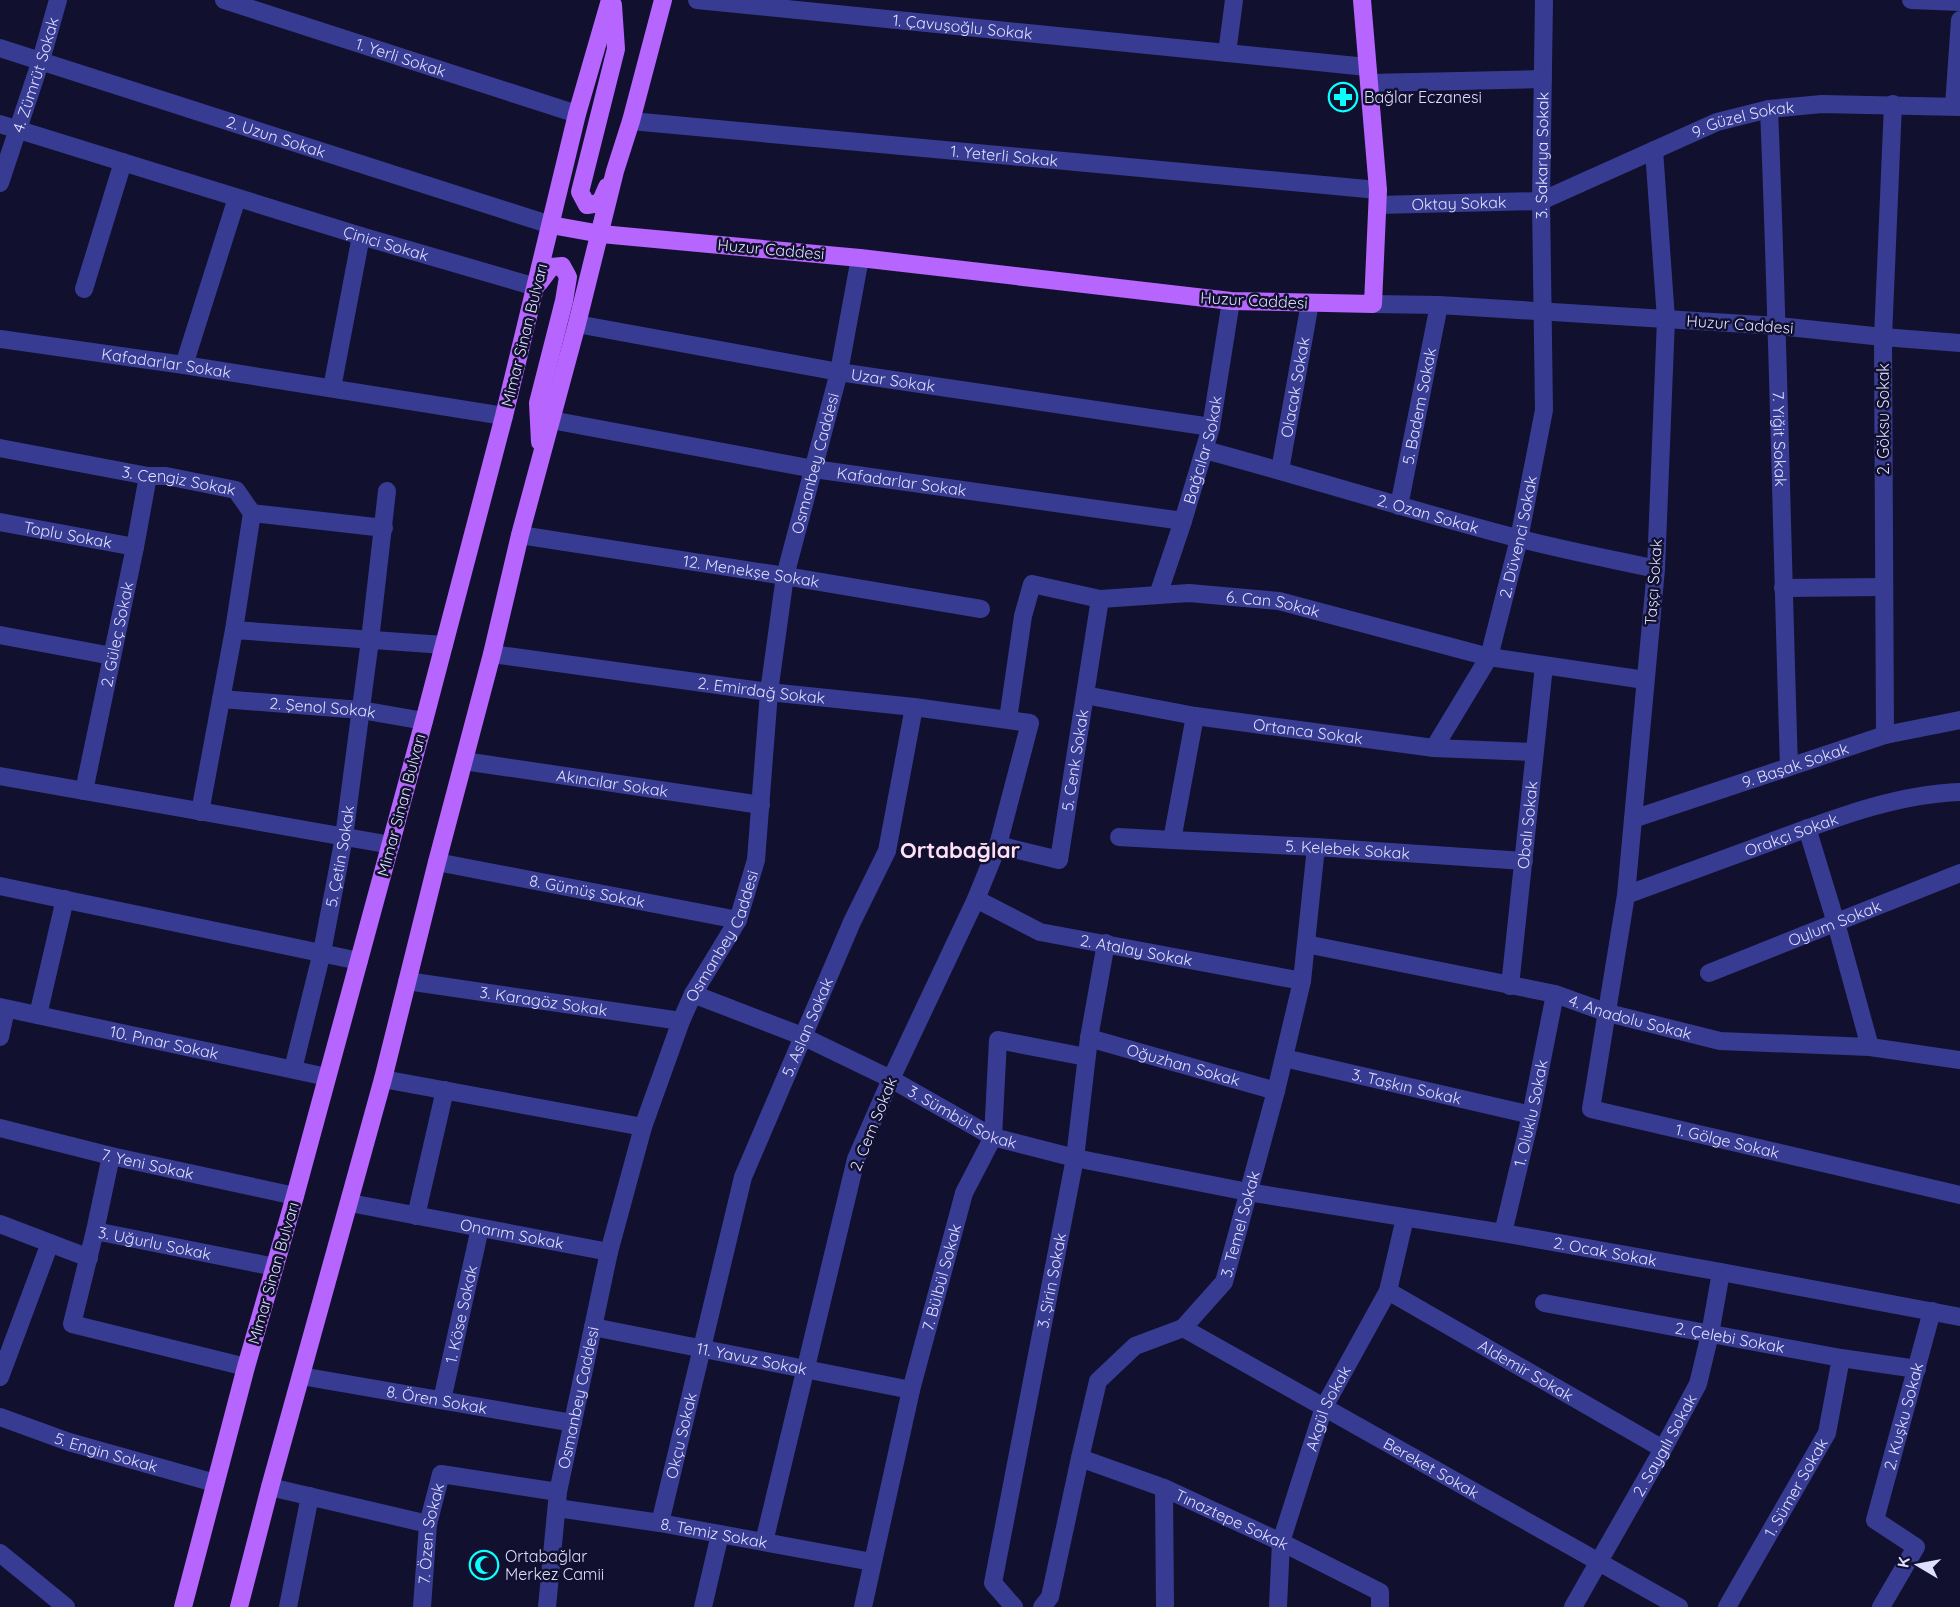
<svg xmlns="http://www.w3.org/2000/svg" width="1960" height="1607" viewBox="0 0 1960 1607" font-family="Quicksand,sans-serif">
<rect width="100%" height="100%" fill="#12102f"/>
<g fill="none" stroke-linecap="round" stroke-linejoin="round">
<g stroke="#373c92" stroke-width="18">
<path id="s1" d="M224 0 577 114"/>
<path id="s2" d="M697 0 1367 67"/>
<path d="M1911 0 1960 2"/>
<path id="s3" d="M0 48 551 225"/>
<path d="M1227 53 1234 0"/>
<path d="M1369 83 1543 79"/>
<path d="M1954 106 1960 20"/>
<path id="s4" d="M1769 109C1778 328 1782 548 1789 767"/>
<path id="s5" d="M631 121 1378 190"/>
<path id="s6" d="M0 124 361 236 536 287"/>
<path id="s7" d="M1654 150 1666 319 1656 569 1626 895 1591 1109 1960 1195"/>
<path id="s8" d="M0 183 41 60 58 0"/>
<path id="s9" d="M1378 205 1541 201 1717 122 1769 109 1822 104 1960 107"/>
<path d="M84 289 123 162"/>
<path d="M1373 304 1439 305 1778 326 1883 337 1960 343"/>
<path id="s10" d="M577 324 839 372 1211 427"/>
<path id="s11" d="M0 339 184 365 504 416"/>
<path d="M184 365 237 198"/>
<path d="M332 388 361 236"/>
<path id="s12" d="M551 420 814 469 1183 521"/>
<path id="s13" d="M0 448 148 476H166L236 490 252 513 384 528"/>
<path id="s14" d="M1205 450C1309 478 1412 511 1517 538 1563 550 1610 559 1656 569"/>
<path id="s15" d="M1280 470 1310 303"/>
<path id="s16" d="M1399 506 1439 305"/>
<path id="s17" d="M0 522 135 547"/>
<path id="s18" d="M520 535 785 576 981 609"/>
<path d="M1783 588 1884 587"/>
<path id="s19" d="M1158 595 1183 521 1211 427 1231 301"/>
<path d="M234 630 444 645"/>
<path d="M0 635 112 656"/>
<path id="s20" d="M492 654 769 692 914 707 1030 723 998 845 976 899 891 1079 856 1159 764 1542"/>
<path id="s21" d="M1085 695 1195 716 1434 748 1534 752"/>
<path id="s22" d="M221 699 361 710 424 721"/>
<path id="s23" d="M1195 716 1172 840 1316 847 1524 861"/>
<path id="s24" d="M1008 719 1023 616 1032 584 1100 599 1189 593 1279 601 1489 657 1645 680"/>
<path d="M1885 735 1883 337 1893 104"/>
<path id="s25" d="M1434 748 1489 657 1519 539 1544 410 1541 201 1544 0"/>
<path id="s26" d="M464 761 761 805"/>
<path d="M0 776 391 845"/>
<path id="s27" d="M84 791 135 547 148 476"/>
<path d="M200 812 234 630 252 513"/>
<path id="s28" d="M1633 819 1885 735 1960 720"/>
<path d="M1807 828 1836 923 1870 1047"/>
<path d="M1119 837 1172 840"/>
<path id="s29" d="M998 845 1059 860 1100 599"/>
<path id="s30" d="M437 862 738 920"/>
<path d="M0 886 359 961"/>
<path id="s31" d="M1626 895C1675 877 1724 859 1773 841 1833 819 1896 794 1960 792"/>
<path id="s32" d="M976 899 1040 932 1302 981"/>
<path id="s33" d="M1306 944 1555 994 1608 1013 1720 1041 1870 1047 1960 1060"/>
<path id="s34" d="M1709 973 1960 873"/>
<path id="s35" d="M407 981 681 1021"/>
<path id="s36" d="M1510 986 1544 666"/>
<path id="s37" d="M693 994 802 1036 891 1079 993 1137 1075 1158 1248 1192 1503 1233 1721 1272 1960 1317"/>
<path id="s38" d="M0 1007 327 1077"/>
<path d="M38 1015 65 899"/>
<path d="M0 1037 6 1009"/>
<path id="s39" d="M1089 1038 1276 1091"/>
<path id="s40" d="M1284 1058 1531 1115"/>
<path id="s41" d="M293 1069 322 952 344 837 370 640 387 491"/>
<path d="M383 1079 643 1127"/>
<path id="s42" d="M0 1128 111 1156 295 1196"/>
<path id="s43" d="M350 1203 609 1252"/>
<path d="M416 1216 445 1090"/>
<path d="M0 1224 89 1258"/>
<path d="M95 1231 111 1156"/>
<path id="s44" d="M1503 1233 1531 1115 1555 994"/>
<path id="s45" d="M1388 1291 1663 1449"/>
<path id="s46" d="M1544 1303 1841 1358 1917 1369"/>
<path id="s47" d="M593 1327 911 1390"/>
<path id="s48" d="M1183 1328 1679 1607"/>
<path id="s49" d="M246 1367 72 1324 95 1231 275 1267"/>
<path id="s50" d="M301 1376 573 1423"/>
<path d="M0 1377 50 1243"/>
<path id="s51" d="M442 1400 480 1228"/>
<path id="s52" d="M0 1417 69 1442 215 1483"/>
<path id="s53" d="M1080 1458 1164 1488 1281 1542 1380 1592V1607"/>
<path d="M270 1487 428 1524"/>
<path d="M1164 1488 1165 1607"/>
<path id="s54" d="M557 1508 660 1523 872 1562"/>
<path id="s55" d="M660 1523 743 1177 852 922 887 851 914 707"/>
<path d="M0 1553 66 1607"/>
<path d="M288 1607 310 1496"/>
<path id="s56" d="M422 1607 428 1524 441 1474 558 1492"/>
<path id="s57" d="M547 1607 558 1492 609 1252 643 1127 681 1021 693 994 738 920 756 860 769 692 785 576 839 372 860 258"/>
<path d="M703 1607 720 1534"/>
<path id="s58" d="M863 1607 911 1390 964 1193 993 1137 998 1040 1086 1057"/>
<path id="s59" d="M1014 1607 993 1583 1075 1158 1089 1038 1106 943"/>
<path id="s60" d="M1042 1607 1050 1597 1080 1458 1098 1381 1135 1346 1183 1328 1224 1282 1276 1091 1302 981 1316 847"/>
<path id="s61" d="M1278 1607 1281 1542 1324 1407 1388 1291 1405 1218"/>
<path id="s62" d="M1573 1607 1663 1449 1698 1384 1710 1334 1721 1272"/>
<path id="s63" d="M1727 1607 1827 1433 1841 1358"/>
<path id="s64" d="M1881 1607 1916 1547 1875 1520 1932 1311"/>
</g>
<g stroke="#b665ff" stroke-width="18">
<path d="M607 187 600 203 587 205 580 192 616 49 613 5"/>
<path d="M551 225 601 234 860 258 1231 301 1373 304 1378 190 1362 0"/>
<path d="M539 283 551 267 562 266 568 277 564 301 538 403 540 442"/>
<path d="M183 1607 246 1367 295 1196 424 721 504 416 577 114 610 0"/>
<path d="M239 1607 270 1487 383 1079 437 862 492 654 520 535 577 324 615 171 631 121 663 0"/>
</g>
</g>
<defs>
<g id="pharmacy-ring" transform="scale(1.5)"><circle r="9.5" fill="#12102f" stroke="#0affff" stroke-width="1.5"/><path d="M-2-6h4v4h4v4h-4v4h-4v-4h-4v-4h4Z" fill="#0affff"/></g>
<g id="mosque-ring" transform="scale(1.5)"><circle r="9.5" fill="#12102f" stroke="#0affff" stroke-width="1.5"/><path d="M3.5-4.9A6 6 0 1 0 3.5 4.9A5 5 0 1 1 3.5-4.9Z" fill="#0affff"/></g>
</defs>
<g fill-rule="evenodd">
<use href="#pharmacy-ring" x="1343" y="97"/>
<use href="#mosque-ring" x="484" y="1565"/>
</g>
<g text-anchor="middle" stroke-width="5" stroke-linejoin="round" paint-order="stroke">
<g font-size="16" fill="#dedeff" stroke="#12102f">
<text dy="6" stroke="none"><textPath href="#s2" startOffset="267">1. Çavuşoğlu Sokak</textPath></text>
<text dy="6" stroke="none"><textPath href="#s1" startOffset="186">1. Yerli Sokak</textPath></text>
<text dy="6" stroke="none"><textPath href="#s8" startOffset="114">4. Zümrüt Sokak</textPath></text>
<text dy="6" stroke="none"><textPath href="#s9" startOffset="382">9. Güzel Sokak</textPath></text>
<text dy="6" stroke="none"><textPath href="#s3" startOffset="290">2. Uzun Sokak</textPath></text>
<text dy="6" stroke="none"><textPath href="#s5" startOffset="375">1. Yeterli Sokak</textPath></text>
<text dy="6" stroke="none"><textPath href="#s25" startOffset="614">3. Sakarya Sokak</textPath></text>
<text dy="6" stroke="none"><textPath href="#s9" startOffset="81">Oktay Sokak</textPath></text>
<text dy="6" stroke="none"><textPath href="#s6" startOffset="404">Çinici Sokak</textPath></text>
<text transform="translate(771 249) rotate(5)" y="6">Huzur Caddesi</text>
<text transform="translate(1254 300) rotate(3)" y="6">Huzur Caddesi</text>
<text transform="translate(1740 324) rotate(4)" y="6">Huzur Caddesi</text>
<text transform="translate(524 335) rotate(-76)" y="6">Mimar Sinan Bulvarı</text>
<text dy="6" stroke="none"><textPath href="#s11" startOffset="168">Kafadarlar Sokak</textPath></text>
<text dy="6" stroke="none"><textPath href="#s10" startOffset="321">Uzar Sokak</textPath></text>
<text dy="6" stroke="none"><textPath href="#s15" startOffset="84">Olacak Sokak</textPath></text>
<text dy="6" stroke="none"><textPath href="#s16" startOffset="102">5. Badem Sokak</textPath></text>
<text transform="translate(1883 419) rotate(-90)" y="6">2. Göksu Sokak</text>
<text dy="6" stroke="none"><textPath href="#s4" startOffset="330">7. Yiğit Sokak</textPath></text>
<text dy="6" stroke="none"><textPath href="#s19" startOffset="152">Bağcılar Sokak</textPath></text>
<text dy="6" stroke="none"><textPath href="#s57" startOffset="1184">Osmanbey Caddesi</textPath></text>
<text dy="6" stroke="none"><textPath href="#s12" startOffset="356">Kafadarlar Sokak</textPath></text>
<text dy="6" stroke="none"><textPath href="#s13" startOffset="182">3. Cengiz Sokak</textPath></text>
<text dy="6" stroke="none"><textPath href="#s14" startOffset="232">2. Ozan Sokak</textPath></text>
<text dy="6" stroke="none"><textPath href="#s17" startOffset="69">Toplu Sokak</textPath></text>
<text dy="6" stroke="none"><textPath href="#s25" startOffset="230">2. Düvenci Sokak</textPath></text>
<text dy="6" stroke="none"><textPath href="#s18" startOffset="234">12. Menekşe Sokak</textPath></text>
<text transform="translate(1653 582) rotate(-86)" y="6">Taşçı Sokak</text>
<text dy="6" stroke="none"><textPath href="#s24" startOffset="381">6. Can Sokak</textPath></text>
<text dy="6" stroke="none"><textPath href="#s27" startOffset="160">2. Güleç Sokak</textPath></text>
<text dy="6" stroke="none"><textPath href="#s20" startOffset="272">2. Emirdağ Sokak</textPath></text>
<text dy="6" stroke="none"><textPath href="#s22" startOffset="102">2. Şenol Sokak</textPath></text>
<text dy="6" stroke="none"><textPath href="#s21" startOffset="226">Ortanca Sokak</textPath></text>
<text dy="6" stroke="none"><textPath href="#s29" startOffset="164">5. Cenk Sokak</textPath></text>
<text dy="6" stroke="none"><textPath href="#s28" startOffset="171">9. Başak Sokak</textPath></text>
<text dy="6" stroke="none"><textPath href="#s26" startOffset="150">Akıncılar Sokak</textPath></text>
<text transform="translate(401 805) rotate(-75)" y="6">Mimar Sinan Bulvarı</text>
<text dy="6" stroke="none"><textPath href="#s36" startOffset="162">Obalı Sokak</textPath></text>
<text dy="6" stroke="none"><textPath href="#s31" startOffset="176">Orakçı Sokak</textPath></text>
<text dy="6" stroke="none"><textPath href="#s23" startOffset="302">5. Kelebek Sokak</textPath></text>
<text dy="6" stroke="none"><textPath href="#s41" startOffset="218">5. Çetin Sokak</textPath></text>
<text dy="6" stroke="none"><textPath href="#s30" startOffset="153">8. Gümüş Sokak</textPath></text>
<text dy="6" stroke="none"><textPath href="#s34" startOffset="135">Oylum Sokak</textPath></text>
<text dy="6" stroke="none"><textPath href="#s57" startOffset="698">Osmanbey Caddesi</textPath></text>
<text dy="6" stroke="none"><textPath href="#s32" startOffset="170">2. Atalay Sokak</textPath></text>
<text dy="6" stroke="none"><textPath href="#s35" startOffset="138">3. Karagöz Sokak</textPath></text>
<text dy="6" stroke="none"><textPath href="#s33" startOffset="333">4. Anadolu Sokak</textPath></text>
<text dy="6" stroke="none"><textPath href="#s55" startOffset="519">5. Aslan Sokak</textPath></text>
<text dy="6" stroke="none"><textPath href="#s38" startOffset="168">10. Pınar Sokak</textPath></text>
<text dy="6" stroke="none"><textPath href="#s39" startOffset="98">Oğuzhan Sokak</textPath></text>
<text dy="6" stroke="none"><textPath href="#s40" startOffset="126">3. Taşkın Sokak</textPath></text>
<text dy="6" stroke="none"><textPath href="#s44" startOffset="123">1. Oluklu Sokak</textPath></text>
<text dy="6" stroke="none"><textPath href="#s37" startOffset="297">3. Sümbül Sokak</textPath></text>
<text transform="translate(873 1124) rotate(-68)" y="6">2. Cem Sokak</text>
<text dy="6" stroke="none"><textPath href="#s7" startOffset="1104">1. Gölge Sokak</textPath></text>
<text dy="6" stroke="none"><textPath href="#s42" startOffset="152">7. Yeni Sokak</textPath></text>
<text dy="6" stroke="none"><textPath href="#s60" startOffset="458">3. Temel Sokak</textPath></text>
<text dy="6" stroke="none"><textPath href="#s43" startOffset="165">Onarım Sokak</textPath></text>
<text dy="6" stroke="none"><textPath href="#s49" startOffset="336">3. Uğurlu Sokak</textPath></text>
<text dy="6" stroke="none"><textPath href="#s37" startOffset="956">2. Ocak Sokak</textPath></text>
<text transform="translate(273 1273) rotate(-74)" y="6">Mimar Sinan Bulvarı</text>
<text dy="6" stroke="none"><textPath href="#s58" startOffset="339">7. Bülbül Sokak</textPath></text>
<text dy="6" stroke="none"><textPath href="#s59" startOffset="340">3. Şirin Sokak</textPath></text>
<text dy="6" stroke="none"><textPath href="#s51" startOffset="88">1. Köse Sokak</textPath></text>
<text dy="6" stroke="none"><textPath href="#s46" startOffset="189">2. Çelebi Sokak</textPath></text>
<text dy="6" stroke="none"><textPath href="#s47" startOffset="162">11. Yavuz Sokak</textPath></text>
<text dy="6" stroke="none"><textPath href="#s45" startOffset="159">Aldemir Sokak</textPath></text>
<text dy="6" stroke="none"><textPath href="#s57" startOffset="212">Osmanbey Caddesi</textPath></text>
<text dy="6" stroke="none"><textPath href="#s50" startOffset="138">8. Ören Sokak</textPath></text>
<text dy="6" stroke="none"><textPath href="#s61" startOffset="207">Akgül Sokak</textPath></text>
<text dy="6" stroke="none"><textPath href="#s64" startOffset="226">2. Kuşku Sokak</textPath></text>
<text dy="6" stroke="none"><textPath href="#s55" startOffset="90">Okçu Sokak</textPath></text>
<text dy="6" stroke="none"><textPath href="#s62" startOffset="186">2. Saygılı Sokak</textPath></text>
<text dy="6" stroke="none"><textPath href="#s52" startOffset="112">5. Engin Sokak</textPath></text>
<text dy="6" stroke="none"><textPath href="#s48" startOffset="285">Bereket Sokak</textPath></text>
<text dy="6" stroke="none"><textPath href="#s63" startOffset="138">1. Sümer Sokak</textPath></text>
<text dy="6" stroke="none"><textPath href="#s53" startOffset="164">Tınaztepe Sokak</textPath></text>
<text dy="6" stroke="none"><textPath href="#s54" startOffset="159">8. Temiz Sokak</textPath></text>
<text dy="6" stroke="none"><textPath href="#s56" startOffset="74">7. Özen Sokak</textPath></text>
</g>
<g font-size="16" fill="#dedeff" stroke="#12102f" text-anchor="start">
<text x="1364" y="103">Bağlar Eczanesi</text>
<text x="505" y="1562">Ortabağlar<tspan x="505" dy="18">Merkez Camii</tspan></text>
</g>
<g font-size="22" font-weight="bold" fill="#ffe0f7" stroke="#12102f">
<text x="960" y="858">Ortabağlar</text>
</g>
</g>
<g transform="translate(1918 1565) rotate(280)" stroke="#12102f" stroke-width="4.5" paint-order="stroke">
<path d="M0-4.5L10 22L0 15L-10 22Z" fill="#dedeff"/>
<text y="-9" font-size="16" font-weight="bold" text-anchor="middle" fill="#dedeff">K</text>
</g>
</svg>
